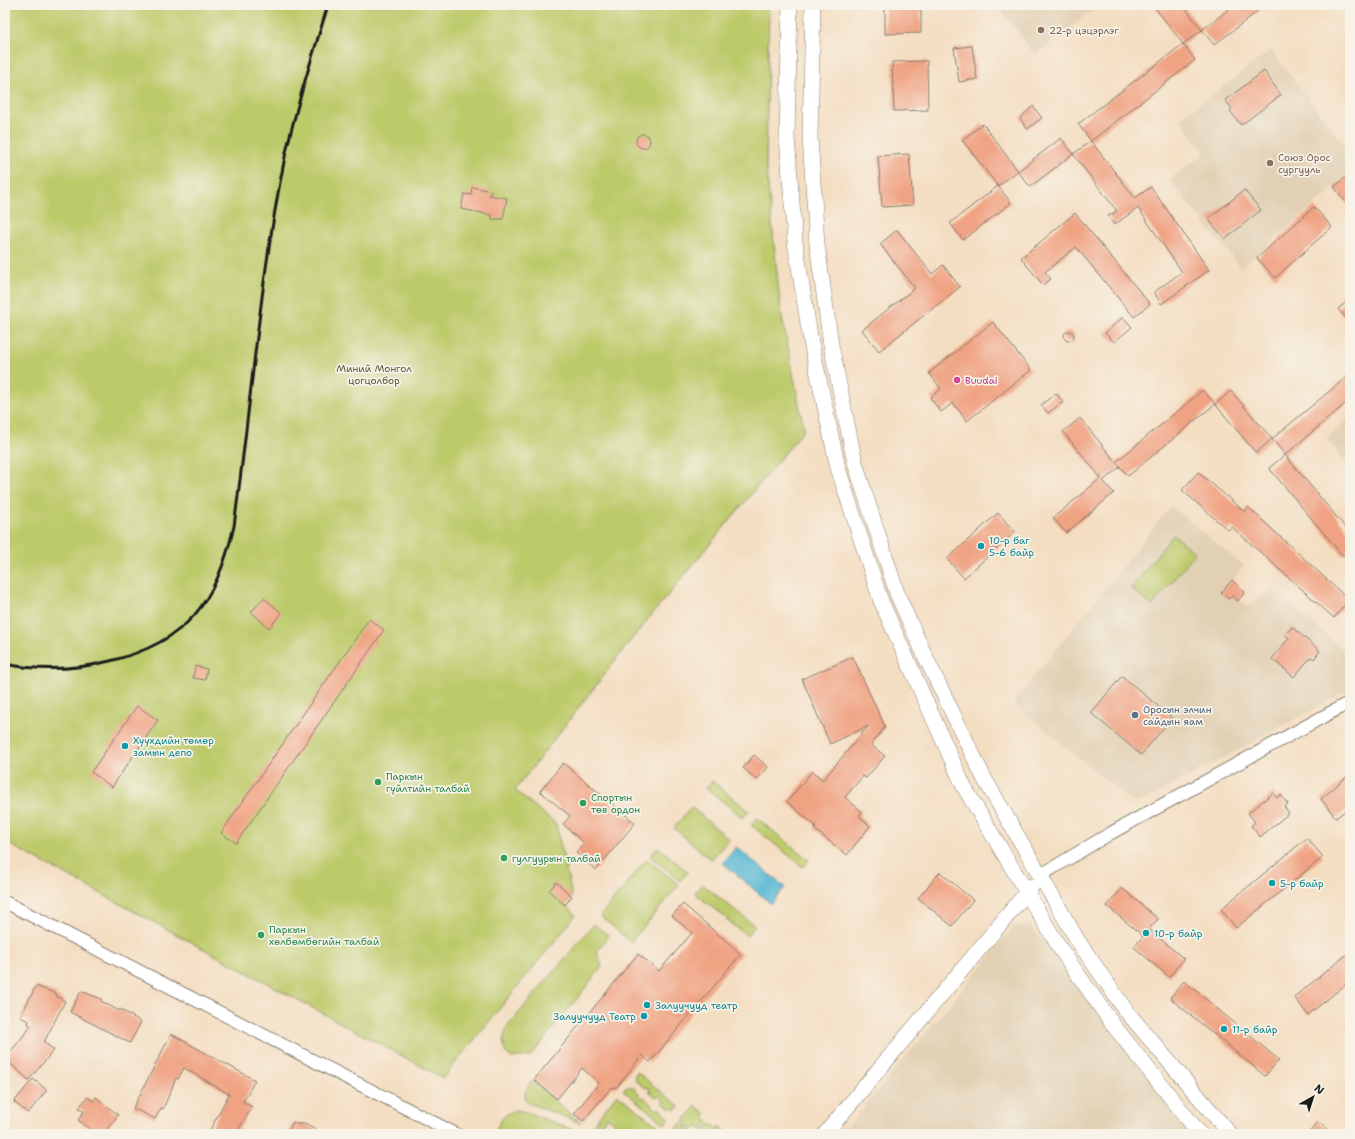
<svg xmlns="http://www.w3.org/2000/svg" width="1355" height="1139" viewBox="0 0 1355 1139" font-family="'Shantell Sans',sans-serif">
<rect width="100%" height="100%" fill="#f7f3e8"/>
<filter id="ink" filterUnits="userSpaceOnUse"><feTurbulence type="fractalNoise" baseFrequency=".025" numOctaves="2"/><feDisplacementMap in="SourceGraphic" scale="8" xChannelSelector="R" yChannelSelector="G"/><feConvolveMatrix kernelMatrix="1 2 1 2 8 2 1 2 1" color-interpolation-filters="sRGB"/></filter>
<filter id="wash" filterUnits="userSpaceOnUse"><feTurbulence type="fractalNoise" baseFrequency=".012" numOctaves="4" result="noise"/><feDisplacementMap in="SourceGraphic" scale="16" xChannelSelector="R" yChannelSelector="G"/><feGaussianBlur stdDeviation="0.9" result="paint"/><feColorMatrix in="noise" values="0 0 0 0 0 0 0 0 0 0 0 0 0 0 0 0 0 1.4 0 .05"/><feComposite in="paint" operator="in"/></filter>
<g filter="url(#wash)">
<rect width="100%" height="100%" fill="#f4dec2"/>
<g fill="#e2d0b4">
<path d="M997 5H1099L1035 55Z"/>
<path d="M1271 50 1350 153V174L1241 268 1169 180 1205 153 1180 119Z"/>
<path d="M1350 418V467L1326 438Z"/>
<path d="M1171 506 1244 566 1232 580 1245 592 1239 599 1248 607 1271 589 1350 655V689L1144 801 1137 802 1131 801 1013 703Z"/>
<path d="M1030 925 1194 1134H842L1014 927Z"/>
</g>
<g fill="#bdca6b" stroke="#6c7344">
<path d="M5 5H769L766 166 781 311 804 430 631 640 515 790 556 824 572 896 565 905 576 915 443 1078 5 842Z"/>
<path d="M1173 535 1195 553 1152 606 1131 588Z"/>
<path d="M712 781 749 811 743 818 706 788Z"/>
<path d="M691 807 729 839 711 860 674 828Z"/>
<path d="M757 818 809 860 803 867 751 825Z"/>
<path d="M658 847 688 872 680 881 650 856Z"/>
<path d="M647 859 679 885 631 942 600 916Z"/>
<path d="M702 884 755 926 747 936 695 893Z"/>
<path d="M594 924 609 936 597 951 602 967 531 1056 512 1058 505 1052 503 1040 507 1027Z"/>
<path d="M637 1072 679 1106 676 1110 673 1108 671 1109 663 1103 664 1101 659 1096 657 1098 649 1091 650 1089 647 1087 645 1088 635 1080 636 1078 634 1076Z"/>
<path d="M532 1081 581 1123 528 1103C521 1094 526 1090 532 1081Z"/>
<path d="M626 1086 629 1088 631 1086 640 1094 639 1096 642 1098 644 1097 657 1110 659 1108 667 1115 666 1117 669 1119 665 1124 623 1090Z"/>
<path d="M617 1094 663 1130 659 1134H628L607 1117 597 1130 592 1126Z"/>
<path d="M696 1106 706 1114 704 1117 709 1121 702 1130 697 1127 694 1130 683 1122Z"/>
<path d="M516 1110 527 1112 578 1132 576 1134H495C497 1124 505 1112 516 1110Z"/>
<path d="M681 1123 692 1132 691 1134H673Z"/>
<path d="M711 1123 718 1129 720 1126 729 1134H706L703 1132Z"/>
</g>
<path fill="#56b7d4" stroke="#396a78" d="M736 847 785 887 771 904 723 863Z"/>
<g id="blocks">
<g fill="#f0a383">
<path d="M885 5H921V33L885 34Z"/>
<path d="M1153 5H1183L1202 30 1183 44Z"/>
<path d="M1234 5H1253L1258 11 1214 45 1202 30Z"/>
<path d="M1183 44 1195 60 1091 141 1078 124Z"/>
<path d="M972 46 977 79 959 82 954 48Z"/>
<path d="M927 61 928 110 894 111 892 62Z"/>
<path d="M1264 71 1281 95 1241 125 1230 111 1232 109 1225 100Z"/>
<path d="M1033 106 1042 118 1027 129 1020 118Z"/>
<path d="M983 124 1018 171 998 186 962 140Z"/>
<circle cx="643" cy="141" r="7"/>
<path d="M1061 138 1073 154 1030 187 1018 171Z"/>
<path d="M1091 141 1135 198 1151 187 1209 270 1161 304 1154 292 1182 272 1138 208 1114 225 1108 216 1117 211 1073 154Z"/>
<path d="M909 154 913 205 882 207 878 156Z"/>
<path d="M1350 174V208L1334 187Z"/>
<path d="M998 186 1011 203 963 240 950 223Z"/>
<path d="M472 187 492 191 489 195 507 198 503 219H492V215L461 209 464 194 471 195Z"/>
<path d="M1244 190 1261 210 1225 239 1208 219Z"/>
<path d="M1314 207 1332 227 1275 278 1257 258Z"/>
<path d="M1075 213 1150 304 1134 317 1076 247 1045 272 1051 279 1043 285 1021 258Z"/>
<path d="M897 230 932 274 943 265 960 287 879 351 862 330 915 288 880 244Z"/>
<path d="M1350 299V323L1338 309Z"/>
<path d="M1123 317 1132 327 1114 342 1105 333Z"/>
<path d="M993 322 1031 370 967 421 953 403 941 412 930 398 941 389 929 373Z"/>
<circle cx="1069" cy="336" r="5"/>
<path d="M1350 374V400L1285 455 1272 439Z"/>
<path d="M1203 390 1215 404 1128 476 1116 462Z"/>
<path d="M1231 391 1272 439 1256 453 1215 404Z"/>
<path d="M1056 393 1063 402 1048 413 1041 405Z"/>
<path d="M1080 418 1120 467 1103 481 1114 493 1066 533 1053 518 1101 478 1063 432Z"/>
<path d="M1285 455 1350 533V550L1343 556 1269 468Z"/>
<path d="M1198 472 1245 512 1248 507 1349 600 1334 618 1232 527 1228 530 1182 490Z"/>
<path d="M998 513 1015 532 964 578 947 559Z"/>
<path d="M1232 580 1245 592 1238 601 1232 596 1229 599 1221 593Z"/>
<path d="M264 598 282 613 269 628 251 612Z"/>
<path d="M369 619 384 630 236 843 221 833Z"/>
<path d="M1292 627 1320 651 1314 659 1311 657 1294 677 1272 659 1289 638 1285 635Z"/>
<path d="M853 657 885 727 871 745 885 756 866 778 863 776 845 797 862 812 859 816 870 826 847 855 814 829 816 826 787 802 812 771 823 780 868 726 830 744 802 679Z"/>
<path d="M195 666 207 669 205 680 193 678Z"/>
<path d="M1122 676 1172 718 1141 755 1091 713Z"/>
<path d="M137 706 158 720 112 787 91 772Z"/>
<path d="M754 755 768 767 757 780 743 768Z"/>
<path d="M563 763 635 823 596 870 576 853 584 843 563 824 570 816 540 791Z"/>
<path d="M1350 774V807L1336 818 1321 799Z"/>
<path d="M1273 793 1277 798 1281 795 1288 804 1284 807 1289 813 1260 837 1251 826 1255 822 1248 813Z"/>
<path d="M1307 838 1323 857 1236 928 1221 909Z"/>
<path d="M940 872 973 900 952 926 918 898Z"/>
<path d="M556 882 572 896 565 905 549 891Z"/>
<path d="M1122 888 1158 919 1149 929 1184 959 1169 977 1134 947 1143 936 1107 906Z"/>
<path d="M683 904 741 954 650 1062 642 1055 617 1087 611 1088 583 1121 574 1114 599 1083 582 1068 557 1099 534 1080 638 954 659 971 692 933 672 916Z"/>
<path d="M1350 952V981L1308 1015 1294 997Z"/>
<path d="M1184 981 1279 1060 1265 1076 1170 998Z"/>
<path d="M36 986 57 994 56 996 65 1001 44 1042 54 1050 29 1080 5 1059 31 1026 28 1024 29 1021 20 1017Z"/>
<path d="M81 991 102 999 101 1001 119 1011 120 1009 141 1022 130 1043 70 1012Z"/>
<path d="M171 1034 255 1080 243 1102 252 1107 236 1134H208L229 1094 184 1068 178 1079 176 1078 163 1109 161 1108 155 1119 133 1108Z"/>
<path d="M33 1079 47 1090 28 1113 14 1102Z"/>
<path d="M87 1097 93 1101 96 1097 118 1115 103 1134H96L78 1120 84 1111 79 1108Z"/>
<path d="M293 1122 297 1124H305L324 1134H287Z"/>
<path d="M1318 1122 1333 1134H1308Z"/>
</g>
</g>
</g>
<g filter="url(#ink)">
<use href="#blocks" fill-opacity="0" stroke="#887d6f" stroke-width="1"/>
<g fill="none" stroke-linecap="round" stroke-linejoin="round">
<g stroke="#887d6f" stroke-width="14">
<g id="minor">
<path d="M1041 875 1111 833 1350 702"/>
<path d="M5 902 456 1134"/>
</g>
</g>
<g stroke="#887d6f" stroke-width="16">
<g id="major">
<path d="M790 5 787 137 795 242 811 342 838 468 881 601 964 787 1061 950 1114 1026 1200 1134"/>
<path d="M813 5 810 137 817 244 831 345 855 463 898 596 926 658 984 778 1078 941 1127 1012 1230 1134"/>
<path d="M825 1134 1032 886"/>
</g>
</g>
<use href="#minor" stroke="#fff" stroke-width="12"/>
<use href="#major" stroke="#fff" stroke-width="15"/>
<path stroke="#1c1c1c" stroke-width="3" d="M5 664C40 671 75 670 110 661 187 642 217 602 234 526 251 403 260 278 285 157 296 105 313 55 328 5"/>
</g>
</g>
<g fill="#8d6e63" stroke="#f7f3e8" stroke-width="1.5">
<circle cx="1041" cy="30" r="4"/>
<circle cx="1270" cy="163" r="4"/>
</g>
<circle fill="#d1479c" stroke="#f7f3e8" stroke-width="1.5" cx="957" cy="380" r="4"/>
<g fill="#0f9aa8" stroke="#f7f3e8" stroke-width="1.5">
<circle cx="981" cy="546" r="4"/>
<circle cx="125" cy="746" r="4"/>
<circle cx="1272" cy="883" r="4"/>
<circle cx="1146" cy="933" r="4"/>
<circle cx="647" cy="1005" r="4"/>
<circle cx="644" cy="1016" r="4"/>
<circle cx="1224" cy="1029" r="4"/>
</g>
<circle fill="#5c6f8a" stroke="#f7f3e8" stroke-width="1.5" cx="1135" cy="715" r="4"/>
<g fill="#2e9e5b" stroke="#f7f3e8" stroke-width="1.5">
<circle cx="378" cy="782" r="4"/>
<circle cx="583" cy="803" r="4"/>
<circle cx="504" cy="858" r="4"/>
<circle cx="261" cy="935" r="4"/>
</g>
<g text-anchor="middle" stroke-width="3.5" stroke-linejoin="round" paint-order="stroke">
<g font-size="10" fill="#785e54" stroke="#f7f3e8" text-anchor="start">
<text x="1049" y="34">22-р цэцэрлэг</text>
<text x="1278" y="161">Союз Орос<tspan x="1278" dy="12">сургууль</tspan></text>
</g>
<g font-size="10" fill="#545938" stroke="#f7f3e8">
<text x="374" y="372">Миний Монгол<tspan x="374" dy="12">цогцолбор</tspan></text>
</g>
<g font-size="10" fill="#b23c85" stroke="#f7f3e8" text-anchor="start">
<text x="965" y="384">Buudai</text>
</g>
<g font-size="10" fill="#0d838f" stroke="#f7f3e8" text-anchor="start">
<text x="989" y="544">10-р баг<tspan x="989" dy="12">5-6 байр</tspan></text>
<text x="133" y="744">Хүүхдийн төмөр<tspan x="133" dy="12">замын депо</tspan></text>
<text x="1280" y="887">5-р байр</text>
<text x="1154" y="937">10-р байр</text>
<text x="655" y="1009">Залуучууд театр</text>
<text x="636" y="1020" text-anchor="end">Залуучууд Театр</text>
<text x="1232" y="1033">11-р байр</text>
</g>
<g font-size="10" fill="#4e5e75" stroke="#f7f3e8" text-anchor="start">
<text x="1143" y="713">Оросын элчин<tspan x="1143" dy="12">сайдын яам</tspan></text>
</g>
<g font-size="10" fill="#27864d" stroke="#f7f3e8" text-anchor="start">
<text x="386" y="780">Паркын<tspan x="386" dy="12">гүйлтийн талбай</tspan></text>
<text x="591" y="801">Спортын<tspan x="591" dy="12">төв ордон</tspan></text>
<text x="512" y="862">гулгуурын талбай</text>
<text x="269" y="933">Паркын<tspan x="269" dy="12">хөлбөмбөгийн талбай</tspan></text>
</g>
</g>
<rect width="1355" height="1139" fill="none" stroke="#f7f3e8" stroke-width="20"/>
<g transform="translate(1313 1097) rotate(39)" stroke="#f7f3e8" stroke-width="3" paint-order="stroke">
<path d="M0-3L7 15L0 10L-7 15Z" fill="#1c1c1c"/>
<text y="-6" font-size="11" font-weight="bold" text-anchor="middle" fill="#1c1c1c">N</text>
</g>
</svg>
